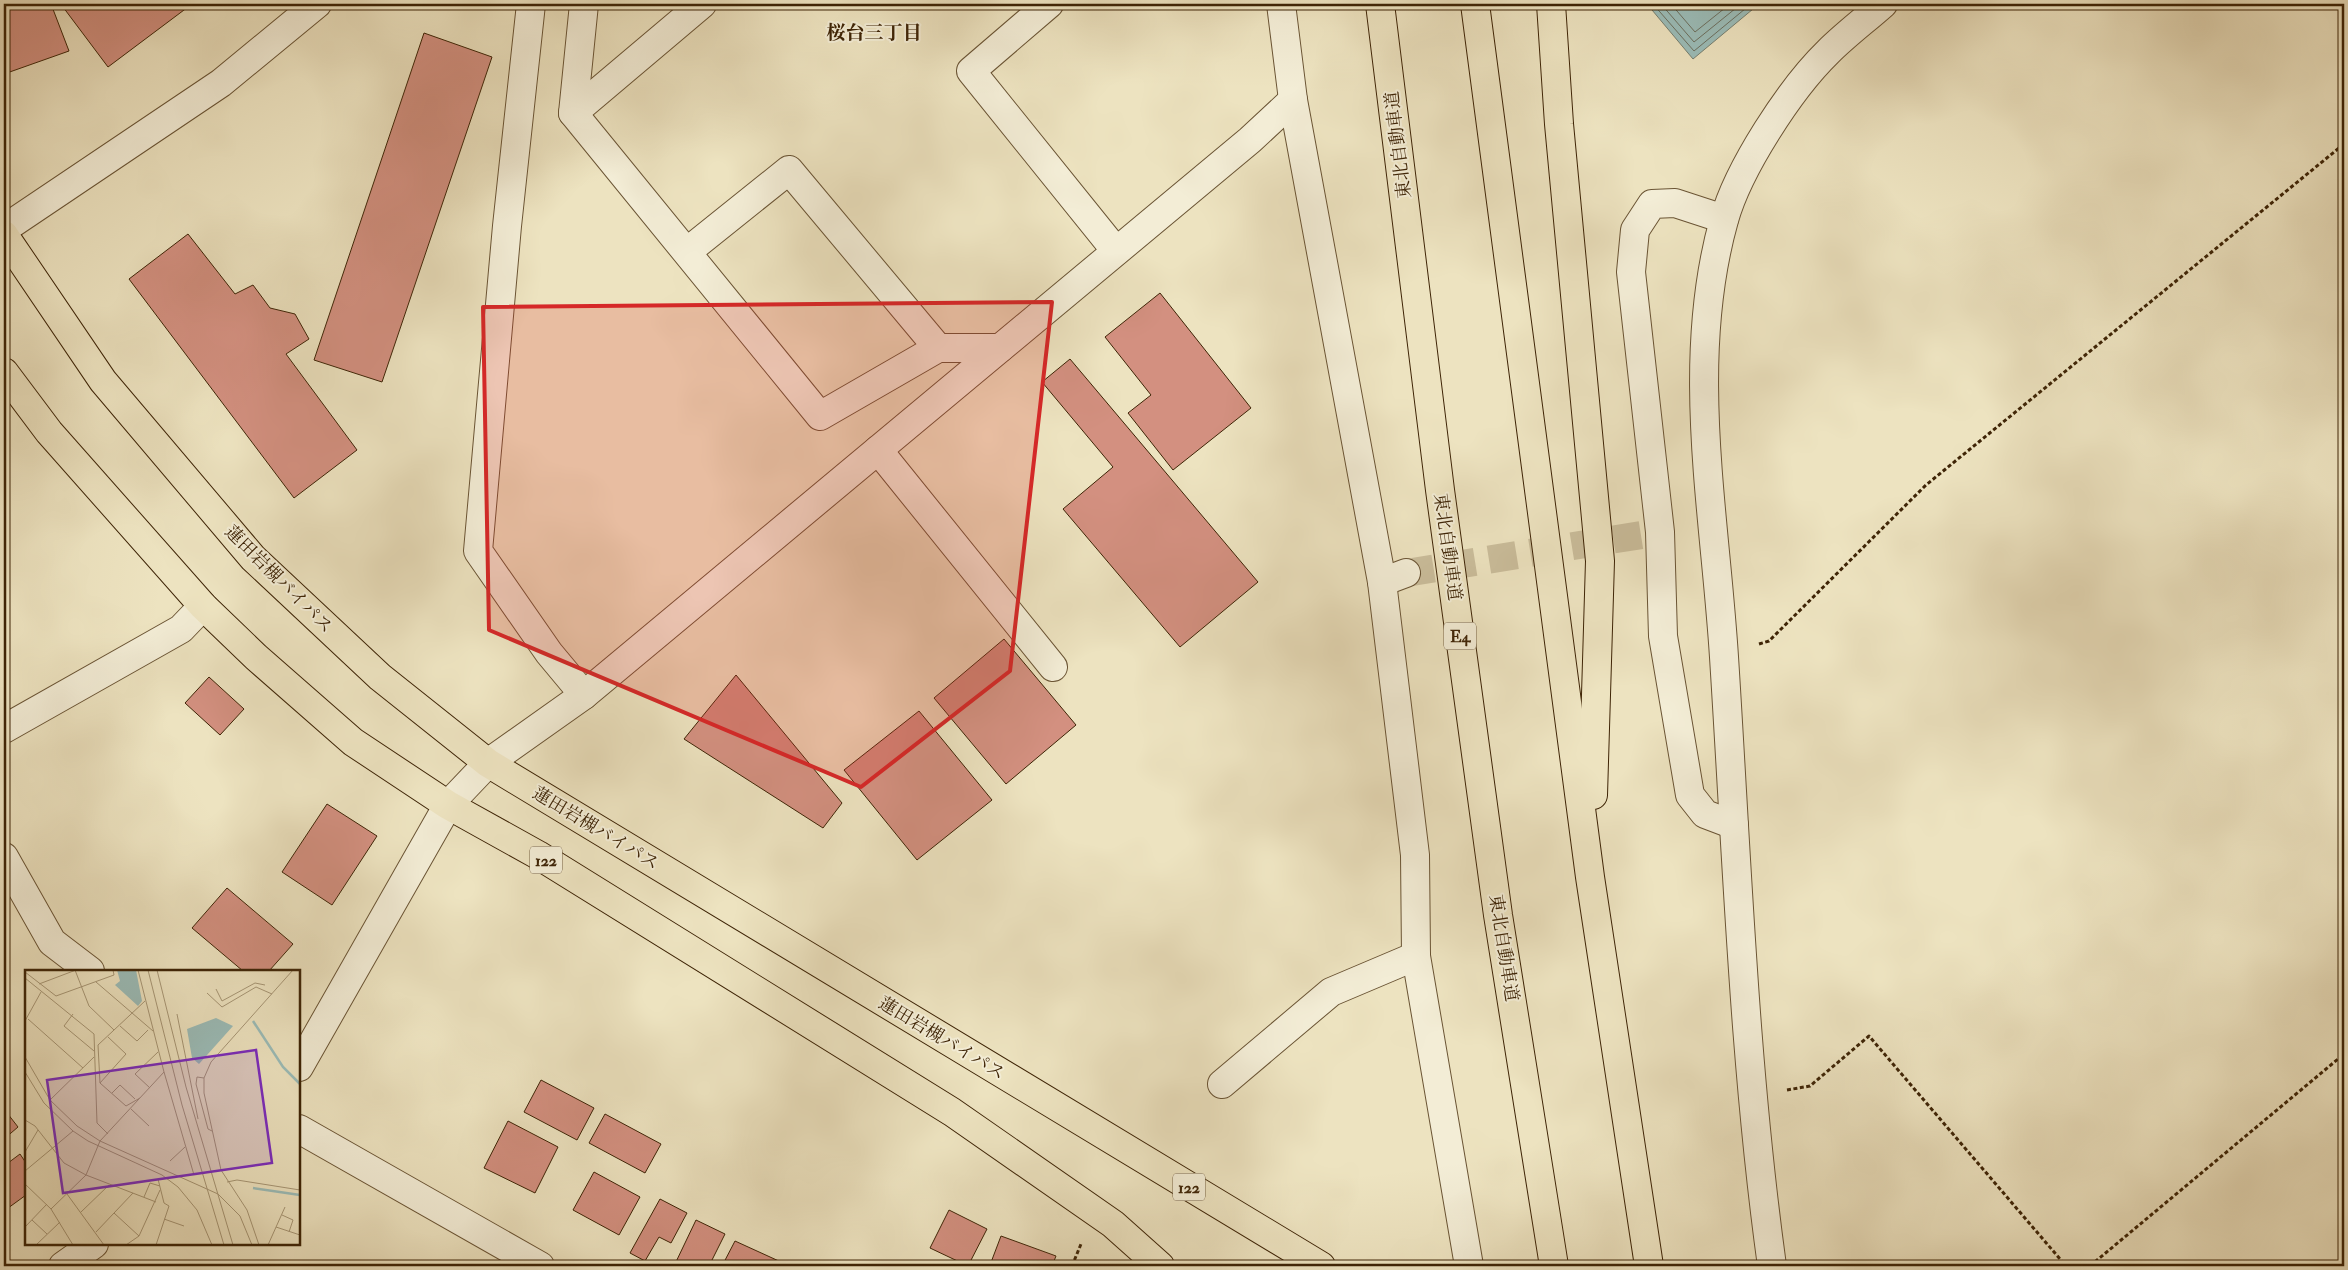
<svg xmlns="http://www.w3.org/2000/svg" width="2348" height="1270" viewBox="0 0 2348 1270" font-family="'IM FELL Double Pica','Noto Serif JP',serif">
<rect width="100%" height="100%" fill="#ede3c0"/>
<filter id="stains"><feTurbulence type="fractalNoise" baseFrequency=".004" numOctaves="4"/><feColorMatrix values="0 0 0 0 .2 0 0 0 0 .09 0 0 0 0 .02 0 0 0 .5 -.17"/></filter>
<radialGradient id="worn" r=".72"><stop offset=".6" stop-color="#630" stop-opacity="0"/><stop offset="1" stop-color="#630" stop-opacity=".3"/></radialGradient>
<path fill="#9bbdb9" stroke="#768071" d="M1647 4H1759L1693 59Z"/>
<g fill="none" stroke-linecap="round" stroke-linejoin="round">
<g stroke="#6c7060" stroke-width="1">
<path d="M1653 4 1694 51 1751 4"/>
<path d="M1661 4 1694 42 1741 4"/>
<path d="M1671 4 1695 32 1730 4"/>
</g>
</g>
<g fill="#d39080" stroke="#3e2406">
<path d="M4 4H51L69 51 4 74Z"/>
<path d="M67 4H192L108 67 63 7Z"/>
<path d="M424 33 492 57 382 382 314 360Z"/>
<path d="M188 234 235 294 253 285 270 308 295 314 309 339 286 354 357 450 294 498 129 279Z"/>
<path d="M1160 293 1251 408 1173 470 1128 413 1151 395 1105 337Z"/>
<path d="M1070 359 1258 582 1180 647 1063 509 1113 467 1042 382Z"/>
<path d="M1004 639 1076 725 1006 784 934 698Z"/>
<path d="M736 675 842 803 823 828 684 739Z"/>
<path d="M209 677 244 709 220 735 185 703Z"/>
<path d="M919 711 992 800 917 860 844 770Z"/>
<path d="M327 804 377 836 332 905 282 872Z"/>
<path d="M227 888 293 944 269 971H243L192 928Z"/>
<path d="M541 1080 594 1108 577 1140 524 1112Z"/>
<path d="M4 1109 18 1127 4 1139Z"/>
<path d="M605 1114 661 1144 645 1173 589 1143Z"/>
<path d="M508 1121 558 1147 535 1193 484 1168Z"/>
<path d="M20 1154 26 1163V1195L4 1211V1166Z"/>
<path d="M594 1172 640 1197 619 1235 573 1210Z"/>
<path d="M660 1199 687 1213 671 1243 659 1237 645 1261 630 1253Z"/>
<path d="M949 1210 987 1229 968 1266 930 1248Z"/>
<path d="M696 1220 725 1234 709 1266 696 1261 693 1266H674Z"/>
<path d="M1001 1236 1056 1256 1052 1266 990 1265Z"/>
<path d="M735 1241 781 1262 779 1266H722Z"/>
</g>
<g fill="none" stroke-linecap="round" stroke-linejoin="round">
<path stroke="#cabd9b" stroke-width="28" stroke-dasharray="28 14" stroke-linecap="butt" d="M1406 573 1660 532"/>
<g stroke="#6a5434" stroke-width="30">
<g id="minor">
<path d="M531 4 507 226 478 551 549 653 584 695"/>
<path d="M584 4 573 113 820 416 938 348H1000"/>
<path d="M1049 4 971 71 1116 251"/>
<path d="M1281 4 1293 100 1382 582 1415 855 1416 956 1469 1266"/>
<path d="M573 113 702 4"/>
<path d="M1724 219 1675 203 1652 204 1635 230 1631 272 1660 532 1663 636 1690 795 1705 814 1734 825"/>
<path d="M4 229 221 83 317 4"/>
<path d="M688 251 789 170 938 348"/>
<path d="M878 450 1053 667"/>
<path d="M1382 582 1406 573"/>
<path d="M4 729 181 629 203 606"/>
<path d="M4 857 52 942 90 971"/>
<path d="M299 1067 448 805 488 763 584 695 1250 140 1293 100"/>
<path d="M1222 1084 1331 992 1416 956"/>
<path d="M299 1129 540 1266"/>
<path d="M63 1266 94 1244"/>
<path d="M1772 1266C1744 1064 1737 860 1724 657 1715 513 1684 362 1724 220 1738 169 1790 89 1828 52 1845 35 1865 20 1883 4"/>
</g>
</g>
<g stroke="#3e2406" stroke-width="30">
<g id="highway">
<path d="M1380 4 1440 490 1498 915 1554 1266"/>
<path d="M1475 4 1590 877 1649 1266"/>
<path d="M1551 4 1559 124 1600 561 1593 795"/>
<path d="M4 235 103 381 253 558 380 677 488 763 1321 1266"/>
<path d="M4 372 49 432 203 606 256 657 353 742 448 805 538 855 952 1112 1113 1224 1160 1266"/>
</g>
</g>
<g stroke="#3e2406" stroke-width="3" stroke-dasharray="4 2.5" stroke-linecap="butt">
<path d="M1759 644 1769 641 1926 485 2344 144"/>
<path d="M1787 1090 1810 1086 1869 1036 2066 1266"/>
<path d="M1072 1266 1081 1244"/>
<path d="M2090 1266 2344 1054"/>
</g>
<use href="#minor" stroke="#f3edd6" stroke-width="28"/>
<use href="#highway" stroke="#ede3c0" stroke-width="28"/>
</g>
<path fill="#d62828" fill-opacity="0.2" stroke="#d62828" stroke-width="4" stroke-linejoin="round" d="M1052 302 1010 671 861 787 489 630 483 307Z"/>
<g text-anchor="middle" stroke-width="4" stroke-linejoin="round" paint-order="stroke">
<g fill="#f3edd6" stroke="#746044" stroke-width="1">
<rect x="1444" y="622.5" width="32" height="27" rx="4"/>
<rect x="530" y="846.5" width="32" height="27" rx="4"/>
<rect x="1173" y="1173.5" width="32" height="27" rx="4"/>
</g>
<g font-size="16" font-weight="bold" fill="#3e2406">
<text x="1460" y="642">E4</text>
<text x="546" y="866">122</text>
<text x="1189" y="1193">122</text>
</g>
<g font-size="18" fill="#3e2406" stroke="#f3edd6">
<text transform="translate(1398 145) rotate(-97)" y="6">東北自動車道</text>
<text transform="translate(1448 547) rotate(82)" y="6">東北自動車道</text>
<text transform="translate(279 579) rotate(45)" y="6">蓮田岩槻バイパス</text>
<text transform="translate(596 828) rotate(31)" y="6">蓮田岩槻バイパス</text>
<text transform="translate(1504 948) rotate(81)" y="6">東北自動車道</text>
<text transform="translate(942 1038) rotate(31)" y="6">蓮田岩槻バイパス</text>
</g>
<g font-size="19" font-weight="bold" fill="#3e2406" stroke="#f3edd6">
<text x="874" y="39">桜台三丁目</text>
</g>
</g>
<g transform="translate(25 970)">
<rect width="275" height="275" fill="#ede3c0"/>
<path d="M92 0H111L117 31 113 36 90 15 95 11ZM191 48 208 56 174 94 167 88 162 59Z" fill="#9bbdb9"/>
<path fill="none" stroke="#9bbdb9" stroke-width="2.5" d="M228 51 258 97 275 114M228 218 275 225"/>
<path fill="none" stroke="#a79776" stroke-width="1" d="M50 0 64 36 89 60M113 0 139 102 169 205M123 0 157 135 199 275M132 0 161 117 208 275M0 2 31 26 89 5 88 0M0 8 69 64 72 153 83 164M71 12 128 61M14 14 51 0M191 19 197 31 230 13 240 15M182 23 197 37 231 17 247 24M48 44 39 56 69 81M152 44 173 149M3 49 58 98M0 51 16 22M95 56 112 71 123 60M0 87 25 130 52 156 75 171 193 224 215 246 227 275M0 102 19 133 48 161 63 171 137 205 153 217 172 240 187 275M179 108 172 107 171 114 183 159 187 161M75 113 101 84 83 67M125 118 110 104 133 82M87 123 95 115 110 129M115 128 101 136 75 113 73 75 120 31M25 130 69 87M106 139 124 156M0 150 10 156 39 193 61 205 131 232M0 182 13 160M145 191 160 177M0 201 48 161M202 212 212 210 275 220M0 214 26 239 48 275M42 224 79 275M119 227 125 213 135 216M26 239 61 205 75 171 139 102M56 242 84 215M89 243 114 266M257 245 268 250 264 262M139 249 159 256M7 250 22 264M0 257 22 234M251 257 275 265M71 262 108 223M11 275 35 252M101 275 114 266 135 220M131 275 144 236 139 233 133 209M234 275 222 240 196 200 179 123V108L186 92 268 0M243 275 260 237"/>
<path fill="#7b2cbf" fill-opacity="0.15" stroke="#7b2cbf" stroke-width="2.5" d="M231 80 247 193 38 223 22 110Z"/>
<rect width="275" height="275" fill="none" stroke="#3e2406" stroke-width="2.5"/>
</g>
<rect width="2348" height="1270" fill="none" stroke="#ede3c0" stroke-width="20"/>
<rect x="5" y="5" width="2338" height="1260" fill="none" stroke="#3e2406" stroke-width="2.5"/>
<rect x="10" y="10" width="2328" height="1250" fill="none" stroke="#3e2406"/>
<rect width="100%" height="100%" filter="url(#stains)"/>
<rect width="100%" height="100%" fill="url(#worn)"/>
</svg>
